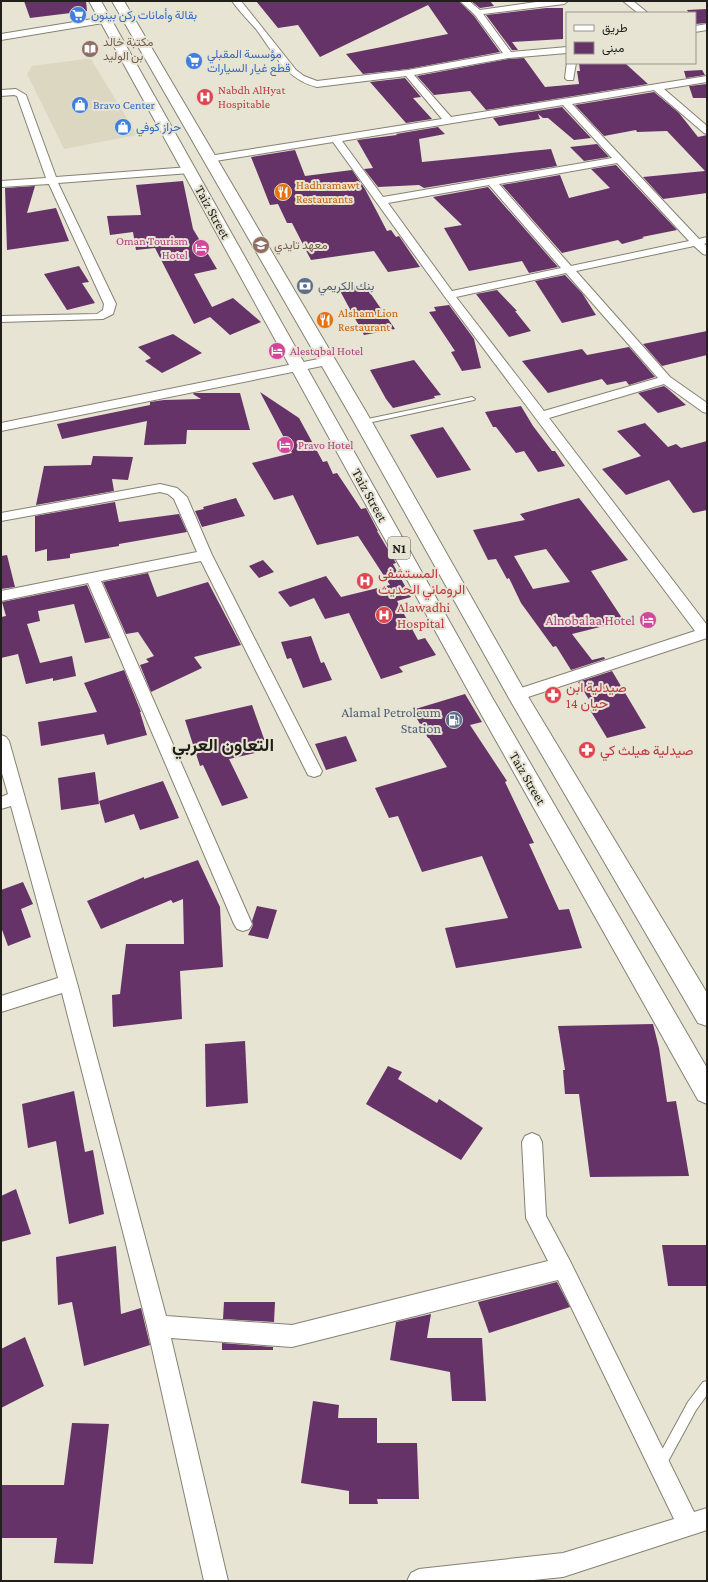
<svg xmlns="http://www.w3.org/2000/svg" width="708" height="1582" viewBox="0 0 708 1582" font-family="'Crimson Pro',Vazirmatn,serif">
<rect width="100%" height="100%" fill="#e7e4d4"/>
<path fill="#dcd7c0" d="M85 59H91L137 135 64 149 27 74 32 66Z"/>
<g fill="#653367" fill-rule="evenodd">
<path d="M24 1H86L87 11 30 18Z"/>
<path d="M256 1H459L474 16 500 52 408 69 363 74 346 54 448 34 428 5 320 57 298 25 278 28Z"/>
<path d="M471 1H490L494 6 480 8Z"/>
<path d="M546 8H563V39L512 42 518 50H512L486 15Z"/>
<path d="M707 9V23L695 24V13H689L687 10Z"/>
<path d="M524 58 545 87 579 84 577 71H580L579 63 626 64 648 84 486 110 470 91 434 95 417 76 508 59Z"/>
<path d="M702 70 705 75 686 78 684 71Z"/>
<path d="M405 78 421 97 413 98 432 119 406 123 370 82Z"/>
<path d="M707 84V98H693L689 86Z"/>
<path d="M654 92 679 113 698 137 707 135V193L663 199 643 177 705 171 667 131 637 132 636 130 604 136 575 105Z"/>
<path d="M562 107 591 138 574 140 548 118H543L538 114 540 119 499 126 493 118Z"/>
<path d="M438 127 445 134 419 139 422 162 551 149 557 166 424 188 419 185 378 187 364 169 373 168 357 140 397 135 396 134Z"/>
<path d="M597 144 609 157 584 161 570 147Z"/>
<path d="M295 150 305 176 352 170 365 189 387 231 391 230 396 237 399 236 420 267 388 272 374 251 311 260 292 223H287L278 204 270 205 251 157Z"/>
<path d="M616 165 677 230 642 237 644 238 622 244 618 240 562 253 502 185 560 175 569 198 610 188 591 169Z"/>
<path d="M183 181 193 229 217 269 194 274 212 307 233 298 261 322 230 335 210 317 194 324 155 248 136 250 133 232 110 235 107 216 141 215 136 185Z"/>
<path d="M35 186 27 213 56 208 69 241 7 250 5 188Z"/>
<path d="M488 187 558 267 529 273 522 261 469 271 444 228 462 225 433 197Z"/>
<path d="M79 266 89 282 82 283 95 303 67 310 44 274Z"/>
<path d="M565 275 582 293 596 315 562 323 535 281Z"/>
<path d="M364 284 395 329 364 335 339 289Z"/>
<path d="M497 290 517 311H515L531 331 509 337 476 294Z"/>
<path d="M449 305 474 339 481 368 462 371 451 352 455 351 429 312 436 311 434 307Z"/>
<path d="M707 331V355L662 366 643 344Z"/>
<path d="M173 334 202 353 162 373 145 361 151 358 138 347Z"/>
<path d="M629 347 655 377 629 385 626 381 607 385 602 379 548 393 522 361 582 349 587 355Z"/>
<path d="M414 360 441 395 434 396 435 398 393 408 386 399 370 370Z"/>
<path d="M664 386 668 389 686 405 658 413 638 393Z"/>
<path d="M260 392 299 418 323 462 327 461 333 474 337 473 361 509 366 508 378 531H377L396 563 393 564 411 597 397 601 418 640 425 638 436 655 399 667 403 672 381 679 349 613 325 619 314 598 290 607 278 592 326 576 341 597 390 585 358 536 317 545 293 495 274 500 252 463 292 453Z"/>
<path d="M194 393H240L250 430H187L186 444 144 445 147 421 62 439 57 424 150 405V402L164 400 201 399 193 394Z"/>
<path d="M521 406 533 426 552 451H555L565 466 538 472 524 451 516 453 496 427H493L485 412Z"/>
<path d="M645 423 668 447 676 444 681 448 707 441V510L693 513 669 480 626 495 602 469 641 456 617 431Z"/>
<path d="M443 427 471 470 437 478 410 435Z"/>
<path d="M93 456 133 457 128 480 112 479 114 491 36 505 44 466 91 465Z"/>
<path d="M236 498 245 516 202 527 195 511 204 509 203 507Z"/>
<path d="M579 498 628 560 591 571 624 621 572 634 592 660 604 657 605 659 571 670 556 646 553 647 521 603 509 578 507 579 496 559 488 560 473 530 525 520 520 514ZM546 549 570 582 533 589 514 556Z"/>
<path d="M115 502 119 522 179 514 187 532 119 544V546L70 554V558L47 561V549L35 552V516Z"/>
<path d="M7 555 15 587 1 589V556Z"/>
<path d="M263 560 274 572 259 578 249 566Z"/>
<path d="M148 573 157 597 208 582 241 645 194 657 202 668 151 692 140 665 149 662 146 659 154 656 138 632 126 634 103 582Z"/>
<path d="M87 585 110 638 85 643 74 604 38 611 40 621 27 624 40 663 72 656 76 676 53 681V678L26 684 18 654 1 658V617L6 616 2 602Z"/>
<path d="M311 636 321 663 324 662 332 680 303 688 291 658 287 659 281 642Z"/>
<path d="M124 670 141 712H140L147 735 107 745 104 734 41 746 38 722 97 712 84 683Z"/>
<path d="M612 671 646 728 607 738 590 710 595 709 578 682Z"/>
<path d="M465 694 482 722 470 725 507 781 505 782 534 843 529 844 559 910 569 909 582 948 456 968 445 928 508 918 482 856 422 872 398 816 389 818 375 788 447 767 429 738H428L412 710Z"/>
<path d="M252 705 268 750 229 759 248 798 222 806 203 765 200 766 185 720Z"/>
<path d="M346 736 357 761 326 770 315 744Z"/>
<path d="M95 772 99 804 61 810 58 778Z"/>
<path d="M163 781 179 818 140 830 134 814 105 823 99 801Z"/>
<path d="M198 860 220 907 223 967 180 971 182 1019 113 1027 112 995 120 994 126 944H184L183 899 173 903 171 900 101 929 87 901 144 877V879Z"/>
<path d="M23 882 33 904 21 909 31 937 8 946 1 927V890Z"/>
<path d="M257 906 277 910 268 939 248 935 253 925 252 921Z"/>
<path d="M653 1024 659 1048 667 1102 676 1101 689 1176 590 1177 579 1094H565L563 1070H565L558 1026Z"/>
<path d="M245 1041 248 1103 206 1107 205 1044Z"/>
<path d="M388 1066 402 1072 398 1079 437 1103 439 1099 483 1128 461 1160 366 1104Z"/>
<path d="M74 1091 85 1152 93 1150 104 1214 69 1224 56 1141 28 1148 22 1104Z"/>
<path d="M16 1189 31 1234 1 1242V1196Z"/>
<path d="M662 1245H707V1286H668Z"/>
<path d="M116 1246 121 1314 141 1308 150 1345 84 1366 72 1302 58 1305 56 1257Z"/>
<path d="M557 1282 570 1307 489 1333 478 1302Z"/>
<path d="M224 1302H275L274 1322 223 1319Z"/>
<path d="M431 1314 427 1338H482L486 1401H452L450 1372 390 1360 396 1322Z"/>
<path d="M25 1337 44 1386 1 1408V1349Z"/>
<path d="M222 1343 273 1347V1350H222Z"/>
<path d="M313 1401 339 1405 338 1418H377V1443H417L419 1499H377L378 1504H349V1491L301 1483Z"/>
<path d="M72 1423 109 1424 93 1564 54 1563 57 1538H1V1485H64Z"/>
</g>
<g fill="none" stroke-linecap="round" stroke-linejoin="round">
<g stroke="#858273" stroke-width="2">
<g id="service">
<path d="M472 397 475 399 474 400 363 424 360 422 363 420Z"/>
<path d="M707 1381V1395L696 1410 665 1467 661 1469 657 1467 655 1463 657 1459 688 1402 703 1382Z"/>
</g>
</g>
<g stroke="#858273" stroke-width="2">
<g id="minor">
<path d="M232 1H241L296 70 304 76 317 81 408 70 503 53 475 15 460 1H469L480 10 543 1H568L564 4 483 14 511 52 567 47V53L508 58 414 75 451 117 707 76V82L664 89 707 126V134L704 133 654 90 572 104 699 239 707 237V243L704 244 707 246V255L703 254 694 246 576 271 670 377 707 403V413L703 412 664 384 549 418 707 625V638L522 699 517 701 512 699 509 695 512 691 695 631 445 297 333 142 209 162 205 161 204 159 209 156 442 119 406 76 317 87C286 80 274 53 256 29 248 20 239 11 232 1ZM563 105 612 158 383 197 342 141ZM617 163 689 241 571 266 499 184ZM489 185 561 268 452 291 388 203ZM566 273 658 378 544 411 456 297Z"/>
<path d="M623 1H633L648 13H638Z"/>
<path d="M707 24V30L695 32V26Z"/>
<path d="M567 62 576 63 573 80H567L565 78Z"/>
<path d="M16 89 26 95 56 177 190 167 195 170 190 173 58 183 116 304 113 314 103 319 1 322V316L97 314 103 310 104 304 49 184 1 187V181L46 178 17 96 14 95 1 96V90Z"/>
<path d="M328 357 332 358 334 361 332 364 1 431V423Z"/>
<path d="M160 484 177 488 187 497 212 555 322 771 320 775 314 777 308 775 201 561 101 581 252 924 249 929 243 931 237 929 234 924 88 583 1 601V591L197 552 174 499 168 494 160 492 1 521V513Z"/>
<path d="M1 735 6 737 9 741 77 983 166 1316 292 1325 548 1261 526 1218 522 1142 525 1136 532 1133 539 1136 542 1142 546 1216 570 1261 694 1512 707 1508V1530L563 1577 524 1581H407L411 1573 419 1569 563 1553 674 1519 558 1280 292 1347 171 1338 228 1581H204L147 1326 62 993 1 1012V996L58 978 11 806 1 809V797L8 794 1 770Z"/>
</g>
</g>
<g stroke="#858273" stroke-width="2">
<path id="tertiary" d="M105 17 110 20 109 22 1 40V34Z"/>
</g>
<g stroke="#858273" stroke-width="2">
<g id="trunk">
<path d="M89 1H101L493 699 707 1068V1104L698 1100 476 705Z"/>
<path d="M112 1H124L372 422 524 690 707 993V1026L698 1023 510 700 354 422Z"/>
</g>
</g>
<use href="#service" fill="#fff" fill-rule="evenodd"/>
<use href="#minor" fill="#fff" fill-rule="evenodd"/>
<use href="#tertiary" fill="#fff" fill-rule="evenodd"/>
<use href="#trunk" fill="#fff" fill-rule="evenodd"/>
</g>
<defs>
<g id="supermarket-disc" transform="scale(0.9)"><circle r="9.5" fill="#3f7fe0" stroke="#e7e4d4"/><path d="M-6-5.5h2.5l.6 2H6L4.5 2H-2.5L-4.4-4H-6ZM-1.5 3.2a1.3 1.3 0 1 0 .1 0ZM3 3.2a1.3 1.3 0 1 0 .1 0Z" fill="#fff"/></g>
<g id="library-disc" transform="scale(0.9)"><circle r="9.5" fill="#8d6e63" stroke="#e7e4d4"/><path d="M-6-4Q-3-5.5-.7-3.5V5Q-3 3-6 4ZM6-4Q3-5.5 .7-3.5V5Q3 3 6 4Z" fill="#fff"/></g>
<g id="hospital-disc" transform="scale(0.9)"><circle r="9.5" fill="#e0444e" stroke="#e7e4d4"/><path d="M-5-5h3v3.5h4V-5h3V5h-3V1.5h-4V5h-3Z" fill="#fff"/></g>
<g id="shop-disc" transform="scale(0.9)"><circle r="9.5" fill="#3f7fe0" stroke="#e7e4d4"/><path d="M-5-2.5h2.3a2.7 3.5 0 0 1 5.4 0H5L5.5 6h-11ZM-1.5-2.5h3a1.5 2.3 0 0 0-3 0Z" fill="#fff"/></g>
<g id="restaurant-disc" transform="scale(0.9)"><circle r="9.5" fill="#e8710a" stroke="#e7e4d4"/><path d="M-5-6h1v4h1v-4h1v4h1v-4h1v5L-1.5 .5V6h-2V.5L-5-1ZM5-6V6H3V1.5H1.5Q1.5-4 5-6Z" fill="#fff"/></g>
<g id="university-disc" transform="scale(0.9)"><circle r="9.5" fill="#8d6e63" stroke="#e7e4d4"/><path d="M0-5L7-2L0 1L-7-2ZM-4 1L0 2.5L4 1V4Q0 6-4 4Z" fill="#fff"/></g>
<g id="hotel-disc" transform="scale(0.9)"><circle r="9.5" fill="#d1479c" stroke="#e7e4d4"/><path d="M-6-4.5h1.5V1H6V5H4.5V3h-9V5H-6ZM-4 0a1.8 1.8 0 1 1 3.6 0ZM.5 0V-2.5h3Q6-2.5 6 0Z" fill="#fff"/></g>
<g id="bank-disc" transform="scale(0.9)"><circle r="9.5" fill="#5c6f8a" stroke="#e7e4d4"/><path d="M-6-4H6V4H-6ZM0-2.3a2.3 2.3 0 1 0 0 4.6a2.3 2.3 0 1 0 0-4.6Z" fill="#fff"/></g>
<g id="pharmacy-disc" transform="scale(0.9)"><circle r="9.5" fill="#e0444e" stroke="#e7e4d4"/><path d="M-2-6h4v4h4v4h-4v4h-4v-4h-4v-4h4Z" fill="#fff"/></g>
<g id="fuel-disc" transform="scale(0.9)"><circle r="9.5" fill="#5c6f8a" stroke="#e7e4d4"/><path d="M-5.5-6h7V0h2V4h1.3V-2.5L3-4.5l.8-.8L6-3V5H2.5V1h-1V6h-7ZM-4.2-4.7v3.2H.2V-4.7Z" fill="#fff"/></g>
</defs>
<g fill-rule="evenodd">
<use href="#supermarket-disc" x="78" y="15"/>
<use href="#library-disc" x="90" y="49"/>
<use href="#supermarket-disc" x="194" y="61"/>
<use href="#hospital-disc" x="205" y="97"/>
<use href="#shop-disc" x="80" y="105"/>
<use href="#shop-disc" x="123" y="127"/>
<use href="#restaurant-disc" x="283" y="192"/>
<use href="#university-disc" x="261" y="245"/>
<use href="#hotel-disc" x="201" y="248"/>
<use href="#bank-disc" x="305" y="286"/>
<use href="#restaurant-disc" x="325" y="320"/>
<use href="#hotel-disc" x="277" y="351"/>
<use href="#hotel-disc" x="285" y="445"/>
<use href="#hospital-disc" x="365" y="581"/>
<use href="#hospital-disc" x="384" y="615"/>
<use href="#hotel-disc" x="648" y="620"/>
<use href="#pharmacy-disc" x="553" y="695"/>
<use href="#fuel-disc" x="454" y="720"/>
<use href="#pharmacy-disc" x="587" y="750"/>
</g>
<g text-anchor="middle" stroke-width="4" stroke-linejoin="round" paint-order="stroke">
<g font-size="12" fill="#366cbe" stroke="#e7e4d4" text-anchor="start">
<text x="91" y="19">بقالة وأمانات ركن بينون</text>
<text x="207" y="58">مؤسسة المقبلي<tspan x="207" dy="14">قطع غيار السيارات</tspan></text>
<text x="93" y="109">Bravo Center</text>
<text x="136" y="131">حراز كوفي</text>
</g>
<g font-size="12" fill="#785e54" stroke="#e7e4d4" text-anchor="start">
<text x="103" y="46">مكتبة خالد<tspan x="103" dy="14">بن الوليد</tspan></text>
<text x="274" y="249">معهد تايدي</text>
</g>
<g font-size="12" fill="#be3a42" stroke="#e7e4d4" text-anchor="start">
<text x="218" y="94">Nabdh AlHyat<tspan x="218" dy="14">Hospitable</tspan></text>
</g>
<g font-size="12" fill="#c56008" stroke="#e7e4d4" text-anchor="start">
<text x="296" y="189">Hadhramawt<tspan x="296" dy="14">Restaurants</tspan></text>
<text x="338" y="317">Alsham Lion<tspan x="338" dy="14">Restaurant</tspan></text>
</g>
<g font-size="12" fill="#b23c85" stroke="#e7e4d4" text-anchor="start">
<text x="188" y="245" text-anchor="end">Oman Tourism<tspan x="188" dy="14">Hotel</tspan></text>
<text x="290" y="355">Alestqbal Hotel</text>
<text x="298" y="449">Pravo Hotel</text>
</g>
<g font-size="12" fill="#4e5e75" stroke="#e7e4d4" text-anchor="start">
<text x="318" y="290">بنك الكريمي</text>
</g>
<rect fill="#e7e4d4" stroke="#5c5a51" stroke-width="1" x="388" y="537" width="22" height="22" rx="3"/>
<g font-size="13" font-weight="bold" fill="#201f19">
<text x="399" y="553">N1</text>
</g>
<g font-size="14" fill="#201f19" stroke="#e7e4d4">
<text transform="translate(213 212) rotate(61)" y="5">Taiz Street</text>
<text transform="translate(370 495) rotate(61)" y="5">Taiz Street</text>
<text transform="translate(528 778) rotate(60)" y="5">Taiz Street</text>
</g>
<g font-size="14" fill="#be3a42" stroke="#e7e4d4" text-anchor="start">
<text x="378" y="578">المستشفى<tspan x="378" dy="16">الروماني الحديث</tspan></text>
<text x="397" y="612">Alawadhi<tspan x="397" dy="16">Hospital</tspan></text>
<text x="566" y="692">صيدلية ابن<tspan x="566" dy="16">حيان 14</tspan></text>
<text x="600" y="755">صيدلية هيلث كي</text>
</g>
<g font-size="14" fill="#b23c85" stroke="#e7e4d4" text-anchor="end">
<text x="635" y="625">Alnobalaa Hotel</text>
</g>
<g font-size="14" fill="#4e5e75" stroke="#e7e4d4" text-anchor="end">
<text x="441" y="717">Alamal Petroleum<tspan x="441" dy="16">Station</tspan></text>
</g>
<g font-size="18" font-weight="bold" fill="#201f19" stroke="#e7e4d4">
<text x="223" y="751">التعاون العربي</text>
</g>
</g>
<rect width="708" height="1582" fill="none" stroke="#201f19" stroke-width="4"/>
<rect x="566" y="12" width="130" height="52" fill="#e7e4d4" stroke="#979589"/>
<rect x="574" y="25" width="20" height="6" fill="#ffffff" stroke="#979589"/>
<text x="602" y="32" font-size="12" fill="#201f19">طريق</text>
<rect x="574" y="42" width="20" height="12" fill="#653367" stroke="#979589"/>
<text x="602" y="52" font-size="12" fill="#201f19">مبنى</text>
</svg>
